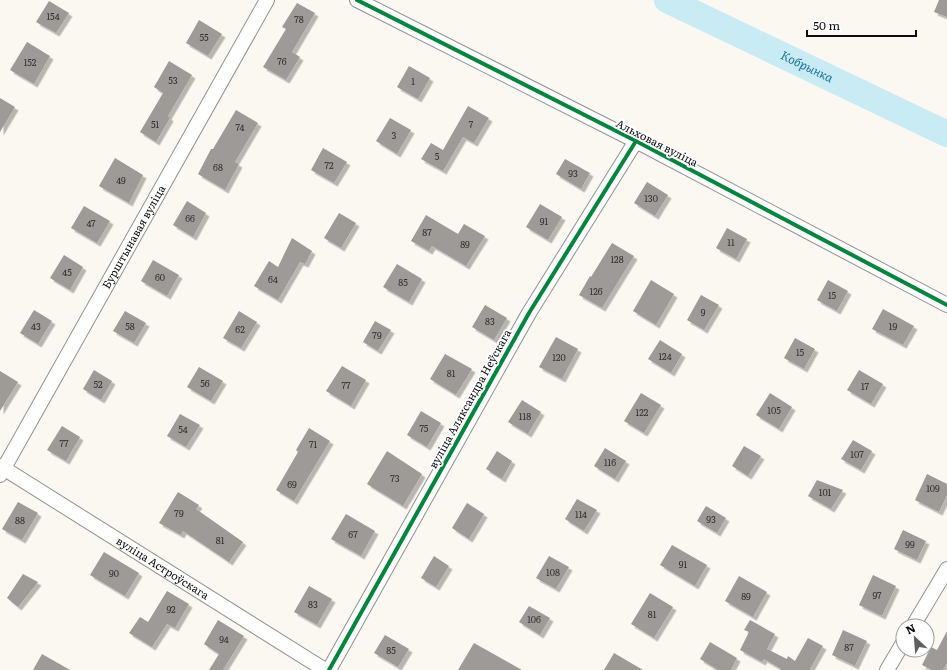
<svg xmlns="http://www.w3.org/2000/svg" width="947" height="670" viewBox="0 0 947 670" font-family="Literata,serif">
<defs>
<filter id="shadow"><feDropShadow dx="3.5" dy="3.5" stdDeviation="0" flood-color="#0004"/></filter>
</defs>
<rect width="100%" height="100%" fill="#fbf7f1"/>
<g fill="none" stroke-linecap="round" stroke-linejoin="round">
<path stroke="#c8ebf4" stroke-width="26" id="s1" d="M667 0 947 134"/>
</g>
<g fill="#9e9a97" filter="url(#shadow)">
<path d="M939 0H947V17L934 12Z"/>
<path d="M49 1 69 13 56 33 36 22Z"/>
<path d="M297 3 315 13 292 52 300 57 286 80 263 67 286 29 282 27Z"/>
<path d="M199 20 222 34 208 56 186 43Z"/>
<path d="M27 42 50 56 34 84 10 70Z"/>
<path d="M169 61 192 75 168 116 170 118 156 142 140 132 163 93 154 87Z"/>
<path d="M409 66 430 78 418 99 397 87Z"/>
<path d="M0 98 15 107 0 132Z"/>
<path d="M468 106 489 118 474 143 463 137 443 171 421 159 431 143 443 150Z"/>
<path d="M236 110 258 123 235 162 239 164 225 190 198 174 211 149H213Z"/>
<path d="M390 118 411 130 397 154 376 141Z"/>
<path d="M323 148 347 162 334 183 311 170Z"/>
<path d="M115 158 143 175 129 203 99 186Z"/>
<path d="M565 159 590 173 581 189 556 174Z"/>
<path d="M647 182 668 195 655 216 634 203Z"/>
<path d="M187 201 206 213 193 237 173 225Z"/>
<path d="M540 204 562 217 548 240 526 227Z"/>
<path d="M84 206 110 221 97 243 71 228Z"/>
<path d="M339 213 356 223 341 248 324 238Z"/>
<path d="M426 215 458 234 464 224 485 236 466 266 432 246 429 251 411 241Z"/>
<path d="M727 228 747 239 736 259 716 248Z"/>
<path d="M292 238 312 251 305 264 300 262 278 300 254 286 269 261 278 267Z"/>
<path d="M612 243 634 256 602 308 579 295 590 276 591 277Z"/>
<path d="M64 255 83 267 70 290 50 278Z"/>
<path d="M153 260 179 275 167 296 141 281Z"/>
<path d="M397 264 422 279 409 302 383 287Z"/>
<path d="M651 280 674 294 656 325 633 311Z"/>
<path d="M828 280 848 291 837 311 817 300Z"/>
<path d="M701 295 719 305 704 330 687 320Z"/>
<path d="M485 305 507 318 494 340 472 327Z"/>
<path d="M883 309 914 326 903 345 872 329Z"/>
<path d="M34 310 52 321 38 344 20 333Z"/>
<path d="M125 311 146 323 134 343 113 331Z"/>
<path d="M239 311 257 322 241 348 223 338Z"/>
<path d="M375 321 391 330 378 351 363 342Z"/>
<path d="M556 337 578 349 562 379 539 367Z"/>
<path d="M795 338 815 349 804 369 784 358Z"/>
<path d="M660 340 682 354 671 373 648 359Z"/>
<path d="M445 354 472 369 456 395 430 379Z"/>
<path d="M342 366 366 380 351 406 326 391Z"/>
<path d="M199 367 223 381 211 401 187 387Z"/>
<path d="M94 370 112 381 101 400 83 389Z"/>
<path d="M859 370 883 384 871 404 847 390Z"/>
<path d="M0 371 18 382 0 411Z"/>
<path d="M641 393 661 405 644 433 624 421Z"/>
<path d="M770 393 792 407 779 429 756 415Z"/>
<path d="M522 400 541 412 528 434 508 422Z"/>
<path d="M421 411 441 423 427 447 407 435Z"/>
<path d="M180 414 200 425 186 447 167 436Z"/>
<path d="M62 426 80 437 66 461 47 450Z"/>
<path d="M309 428 330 441 294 501 276 490 298 452 296 450Z"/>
<path d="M853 440 872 451 861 470 841 459Z"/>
<path d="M744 446 761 456 748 476 732 466Z"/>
<path d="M605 448 626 461 615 479 594 466Z"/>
<path d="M387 451 422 474 403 506 367 484Z"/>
<path d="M497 451 512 461 502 479 486 469Z"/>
<path d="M927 474 947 484V495L939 512 915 500Z"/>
<path d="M817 480 843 490 831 509 808 496Z"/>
<path d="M178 492 199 505 196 509 243 542 229 562 183 531 181 535 159 523Z"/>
<path d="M577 499 597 510 584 531 565 519Z"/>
<path d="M18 502 38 513 22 540 2 529Z"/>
<path d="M467 503 484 514 469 539 452 528Z"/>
<path d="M706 506 726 518 717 533 697 521Z"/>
<path d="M346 514 375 531 361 556 331 539Z"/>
<path d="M903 530 926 541 917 560 894 549Z"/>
<path d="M672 545 707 565 695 586 660 565Z"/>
<path d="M104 552 139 573 125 596 90 575Z"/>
<path d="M434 556 449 566 436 587 421 578Z"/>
<path d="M549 556 569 567 556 589 536 578Z"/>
<path d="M23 574 38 582 18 607 7 598Z"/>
<path d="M873 575 896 586 882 616 859 605Z"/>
<path d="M739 576 767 592 753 617 725 601Z"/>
<path d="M309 586 332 599 317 625 294 612Z"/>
<path d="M167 591 189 604 175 628 167 624 152 647 129 633 140 617 148 622Z"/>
<path d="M650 593 673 607 654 638 631 624Z"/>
<path d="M529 606 550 618 540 635 519 622Z"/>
<path d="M218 620 244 636 223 670H209L219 654 204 644Z"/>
<path d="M750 620 775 634 767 649 787 659 788 656 795 661 808 638 823 646 810 669 812 670H780L781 669 764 659 762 662 740 650 749 632 744 630Z"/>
<path d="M843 630 867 641 855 666 832 655Z"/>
<path d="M947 631V663L943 670H932L922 665 931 647 937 650Z"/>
<path d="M385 635 409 649 398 667 374 653Z"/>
<path d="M710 642 737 658 731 670H718L700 659Z"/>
<path d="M474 643 522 670H458Z"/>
<path d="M614 653 643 670H604Z"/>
<path d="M42 654 70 670H33Z"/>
</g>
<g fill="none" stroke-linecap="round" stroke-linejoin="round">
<g stroke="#949290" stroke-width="16">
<g id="minor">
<path d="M357 0 636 141 947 305"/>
<path id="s2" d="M0 466 325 670"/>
<path id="s3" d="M0 475 267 0"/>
<path d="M913 626 947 569"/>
<path d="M329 670 529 313 636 141"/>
<path d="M887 670 903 643"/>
</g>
</g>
<use href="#minor" stroke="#fefefd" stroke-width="14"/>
<g stroke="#fff" stroke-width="6">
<g id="cycleway">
<path d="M357 0 636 141 947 305"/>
<path d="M329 670 529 313 636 141"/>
</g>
</g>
<use href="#cycleway" stroke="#00873e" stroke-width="4"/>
</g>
<g text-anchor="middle" stroke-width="4" stroke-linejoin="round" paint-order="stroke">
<g font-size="9" fill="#313030">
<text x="53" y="20">154</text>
<text x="299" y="23">78</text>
<text x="204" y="41">55</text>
<text x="282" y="65">76</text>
<text x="30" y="66">152</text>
<text x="173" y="84">53</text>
<text x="413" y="85">1</text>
<text x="155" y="128">51</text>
<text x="471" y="128">7</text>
<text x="240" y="131">74</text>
<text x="394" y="139">3</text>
<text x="437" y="160">5</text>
<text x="329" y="169">72</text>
<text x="218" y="171">68</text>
<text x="573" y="177">93</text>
<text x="121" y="184">49</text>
<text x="651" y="202">130</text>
<text x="190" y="222">66</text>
<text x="544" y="225">91</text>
<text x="91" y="227">47</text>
<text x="427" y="236">87</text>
<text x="731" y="246">11</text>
<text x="465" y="248">89</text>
<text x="617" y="263">128</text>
<text x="67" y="276">45</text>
<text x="160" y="281">60</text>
<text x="273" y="283">64</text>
<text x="403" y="286">85</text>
<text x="596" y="295">126</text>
<text x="832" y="299">15</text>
<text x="703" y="316">9</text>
<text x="490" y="325">83</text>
<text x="36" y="330">43</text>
<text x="130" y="330">58</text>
<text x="893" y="330">19</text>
<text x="240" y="333">62</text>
<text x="377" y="339">79</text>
<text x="800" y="356">15</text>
<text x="665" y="360">124</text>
<text x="559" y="361">120</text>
<text x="451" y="377">81</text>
<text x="205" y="387">56</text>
<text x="98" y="388">52</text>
<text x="346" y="389">77</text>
<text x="865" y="390">17</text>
<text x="774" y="414">105</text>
<text x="642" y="416">122</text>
<text x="525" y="420">118</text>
<text x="424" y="432">75</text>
<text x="183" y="433">54</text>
<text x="64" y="447">77</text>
<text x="313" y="448">71</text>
<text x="857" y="458">107</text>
<text x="610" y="466">116</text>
<text x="395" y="482">73</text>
<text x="292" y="488">69</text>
<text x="933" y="492">109</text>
<text x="825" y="496">101</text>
<text x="179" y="517">79</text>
<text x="581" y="518">114</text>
<text x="711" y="523">93</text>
<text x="20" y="524">88</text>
<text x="353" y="538">67</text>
<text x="220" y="544">81</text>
<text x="910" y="548">99</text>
<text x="683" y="568">91</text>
<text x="553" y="576">108</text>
<text x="114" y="577">90</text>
<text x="877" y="599">97</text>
<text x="746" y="600">89</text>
<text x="313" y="608">83</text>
<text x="171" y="613">92</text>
<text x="652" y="618">81</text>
<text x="534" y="623">106</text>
<text x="224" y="643">94</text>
<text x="849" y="651">87</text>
<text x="391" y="654">85</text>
</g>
<g font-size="11" fill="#0d0d0d" stroke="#fff">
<text transform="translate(657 143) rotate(27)" y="4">Альховая вуліца</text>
<text dy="4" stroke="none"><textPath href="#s3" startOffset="273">Бурштынавая вуліца</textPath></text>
<text transform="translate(470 399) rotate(-61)" y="4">вуліца Аляксандра Неўскага</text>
<text dy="4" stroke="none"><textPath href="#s2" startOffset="192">вуліца Астроўскага</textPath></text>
</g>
<g font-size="12" font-style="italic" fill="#18779d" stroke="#fff">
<text dy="4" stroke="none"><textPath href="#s1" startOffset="155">Кобрынка</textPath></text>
</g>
</g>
<g transform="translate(915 638) rotate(334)"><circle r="19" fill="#ffffff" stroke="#9e9e9e"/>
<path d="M0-3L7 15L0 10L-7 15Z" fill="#605f5d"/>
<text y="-6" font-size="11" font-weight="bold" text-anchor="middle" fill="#0d0d0d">N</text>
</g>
<path d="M807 30v6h109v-6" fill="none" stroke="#0d0d0d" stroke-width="2"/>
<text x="813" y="30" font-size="12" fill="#0d0d0d" stroke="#ffffff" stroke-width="3" paint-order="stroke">50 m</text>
</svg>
